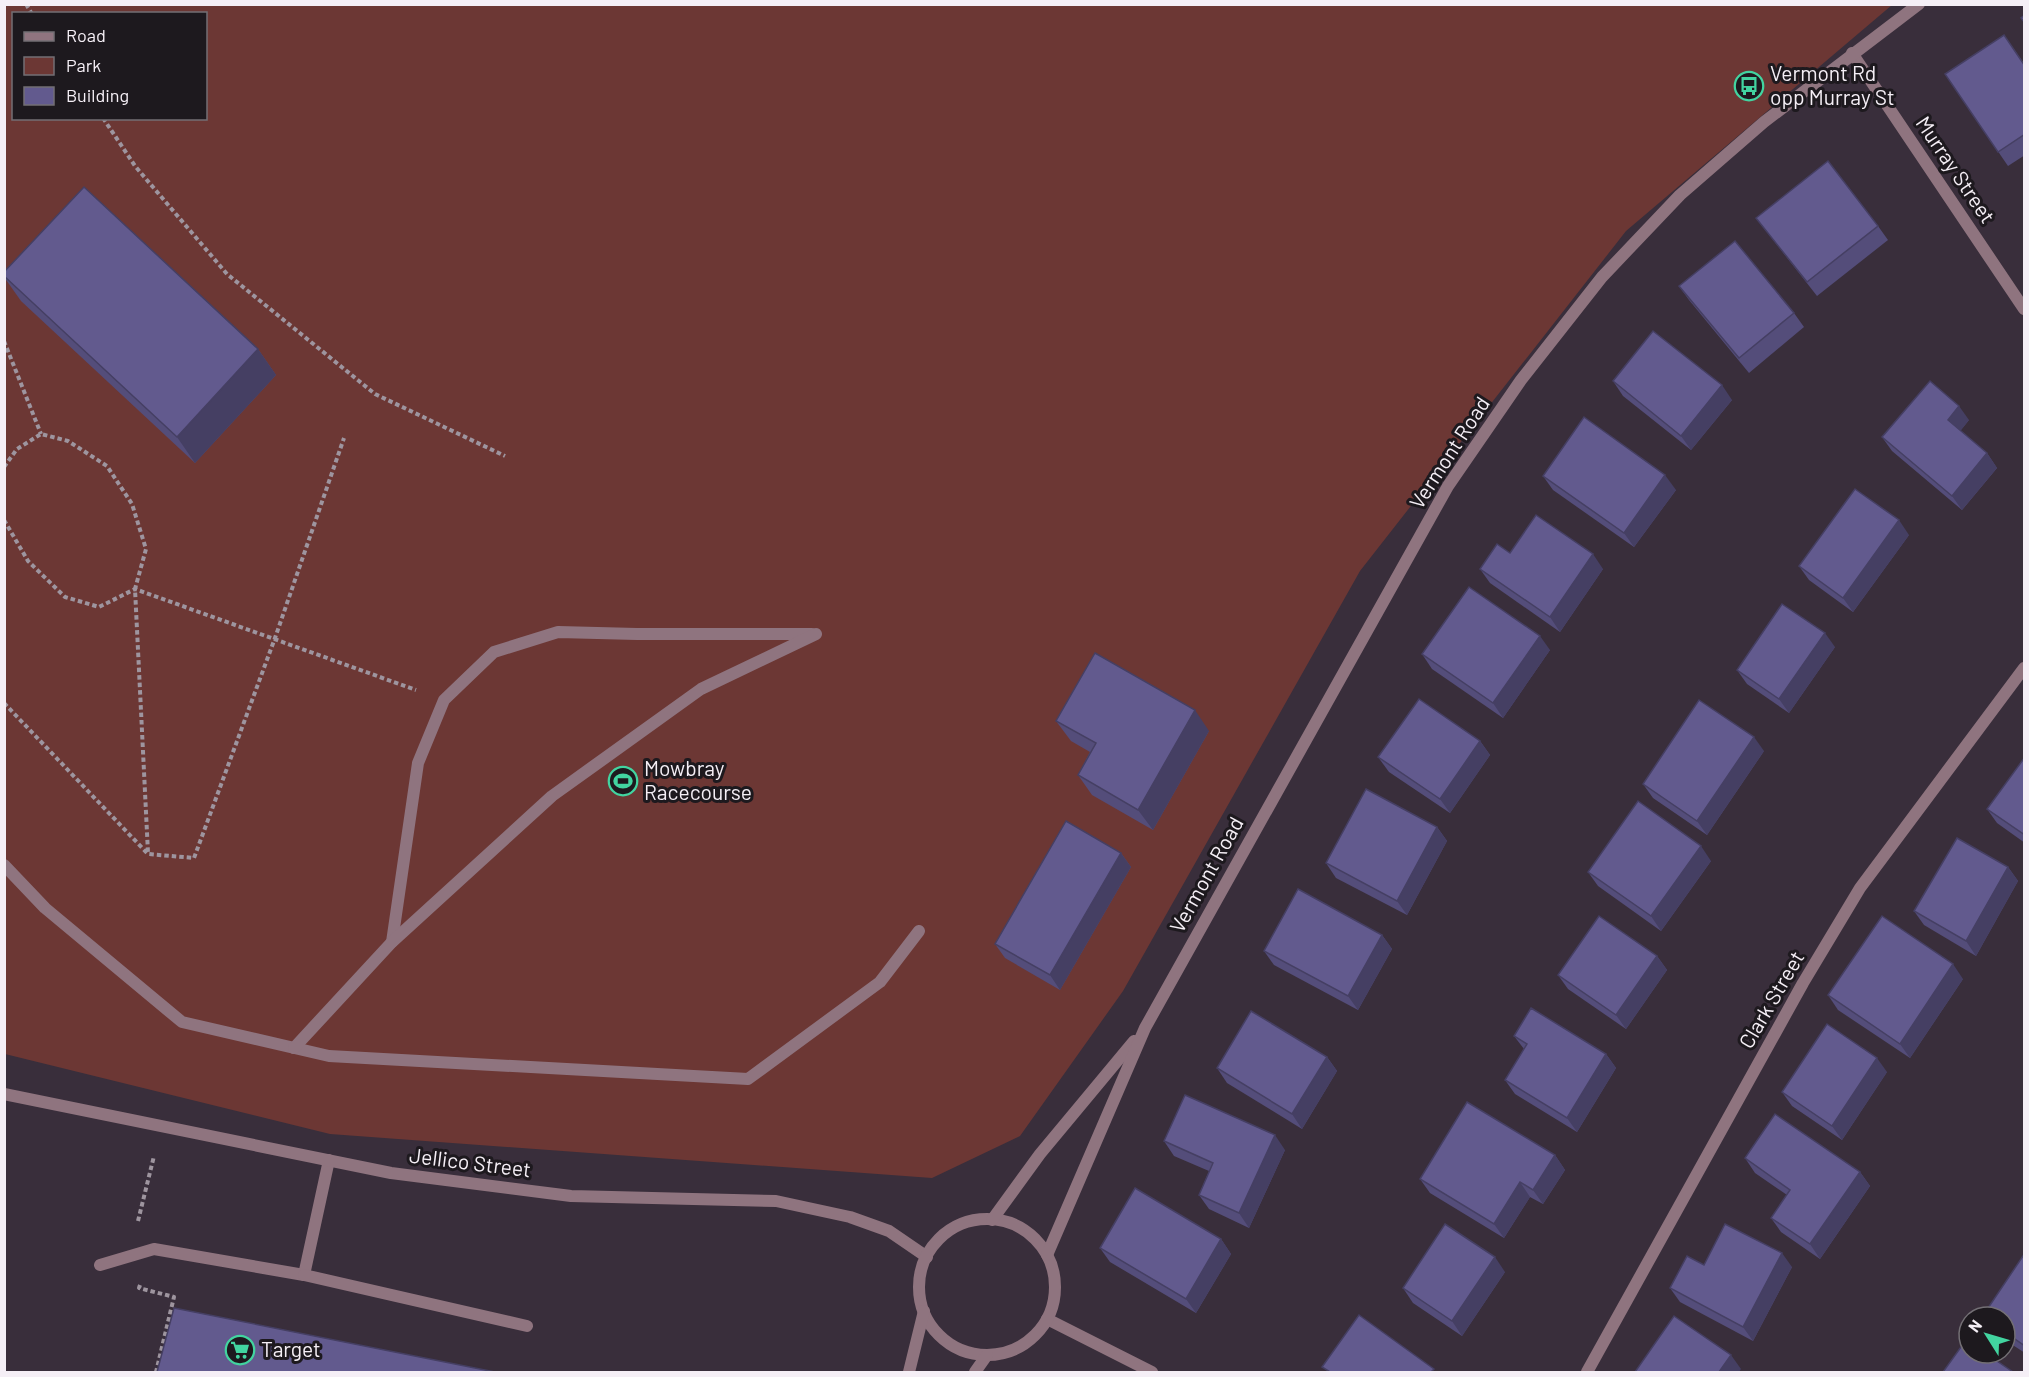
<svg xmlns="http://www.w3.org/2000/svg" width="2029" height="1377" viewBox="0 0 2029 1377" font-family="Barlow,sans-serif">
<rect width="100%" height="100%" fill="#392e3b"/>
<path fill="#6c3734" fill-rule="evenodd" d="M5 5H1892L1626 231 1360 571 1123 991 1020 1136 932 1178 330 1134 5 1054ZM14 14H206V118H14Z"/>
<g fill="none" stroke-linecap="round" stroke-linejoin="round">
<g stroke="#9e959f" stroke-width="4" stroke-dasharray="4.5 3" stroke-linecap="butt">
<path d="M26 4 32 14"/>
<path d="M103 118 135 166 227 274 375 394 505 456"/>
<path d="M4 341 41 434"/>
<path d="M4 467 17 449 41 434 68 441 107 466 132 504 146 549 135 589 148 853"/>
<path d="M4 520 28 561 65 597 99 607 135 589 416 690"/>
<path d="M4 703 148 854 194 858 275 638 344 438"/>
<path d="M138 1221 154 1156"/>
<path d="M140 1285 139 1288 174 1297 156 1372"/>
</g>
<g stroke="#8f747f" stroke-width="12">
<path d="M4 865 45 908 182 1022 329 1056 748 1079 880 982 919 931"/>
<path d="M392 942 418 763 444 700 494 652 558 632 637 634H812"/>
<path d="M294 1048 392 942 552 796 701 689 816 634"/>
<path d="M100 1265 154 1249 304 1275 329 1160"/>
<path d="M304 1275 527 1326"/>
</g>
<g stroke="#8f747f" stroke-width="12">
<path d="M1852 53 2024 309"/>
<path d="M4 1094 391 1173 571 1196 776 1201 850 1217 889 1231 927 1257"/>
<path d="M1047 1319 1152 1372"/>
<path d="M1587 1372 1803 983 1860 888 2024 668"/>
</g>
<g stroke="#8f747f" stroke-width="12">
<circle cx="987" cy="1287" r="68"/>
<path d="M992 1220 1040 1154 1134 1041"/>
<path d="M1047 1255 1145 1028 1448 486 1521 380 1602 277 1680 195 1764 122 1919 4"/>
<path d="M909 1372 924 1311"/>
<path d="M975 1372 987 1355"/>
</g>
</g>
<g fill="#544d7a">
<path d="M2004 35 2025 65V155L2008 166 1945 74Z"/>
<path d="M1756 218 1878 226 1888 240 1817 296 1767 232Z"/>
<path d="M4 272 258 349 276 375 195 463 21 301 4 277Z"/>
<path d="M1679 286 1794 313 1804 327 1749 373 1689 300Z"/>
<path d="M1613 381 1732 400 1691 450 1623 396Z"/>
<path d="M1969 420 1960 431 1987 453 1997 468 1962 510 1892 451 1882 437Z"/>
<path d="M1543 476 1676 490 1634 547 1553 490Z"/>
<path d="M1909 535 1853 612 1809 580 1799 566Z"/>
<path d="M1510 553 1603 569 1560 632 1490 583 1480 569Z"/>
<path d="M1835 647 1789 713 1747 684 1737 670Z"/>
<path d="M1550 650 1503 718 1432 669 1422 654Z"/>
<path d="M1056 721 1209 731 1153 830 1092 795 1078 775 1090 752 1071 741Z"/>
<path d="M1480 741 1490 755 1450 813 1389 772 1378 757Z"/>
<path d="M1764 751 1707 835 1653 798 1643 784Z"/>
<path d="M2025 757V843L1997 823 1987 809Z"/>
<path d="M1437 827 1447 841 1407 915 1336 878 1326 863Z"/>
<path d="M1121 853 1131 867 1060 990 1005 958 995 944Z"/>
<path d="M1711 861 1661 931 1598 886 1588 872Z"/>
<path d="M2008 867 2018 881 1976 956 1924 925 1914 911Z"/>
<path d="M1382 935 1392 949 1358 1010 1274 965 1264 951Z"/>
<path d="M1657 956 1667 970 1626 1029 1568 989 1558 975Z"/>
<path d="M1963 979 1910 1058 1838 1010 1828 995Z"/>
<path d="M1514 1036 1606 1054 1616 1068 1577 1132 1515 1094 1505 1080 1524 1049Z"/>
<path d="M1327 1057 1337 1071 1302 1129 1227 1083 1217 1068Z"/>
<path d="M1887 1072 1842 1140 1792 1106 1782 1092Z"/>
<path d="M1164 1141 1285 1150 1249 1228 1209 1209 1199 1195 1209 1171 1174 1156Z"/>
<path d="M1555 1155 1565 1170 1543 1204 1530 1197 1504 1238 1430 1193 1420 1179Z"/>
<path d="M1745 1158 1860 1172 1870 1186 1820 1259 1781 1232 1771 1218 1787 1195 1755 1173Z"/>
<path d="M1221 1239 1231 1254 1196 1313 1110 1262 1100 1248Z"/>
<path d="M2025 1253V1353L2005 1340V1317Z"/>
<path d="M1704 1265 1792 1267 1753 1341 1680 1302 1670 1288Z"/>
<path d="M1505 1272 1462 1336 1413 1303 1403 1288Z"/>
</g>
<g fill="#453f63">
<path d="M258 349 276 375 195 463 177 437Z"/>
<path d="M1722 385 1732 400 1691 450 1681 436Z"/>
<path d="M1959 406 1969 420 1958 434 1948 420Z"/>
<path d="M1987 453 1997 468 1962 510 1952 496Z"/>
<path d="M1665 475 1676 490 1634 547 1624 533Z"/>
<path d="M1899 520 1909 535 1853 612 1843 598Z"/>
<path d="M1593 554 1603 569 1560 632 1550 617Z"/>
<path d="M1825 633 1835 647 1789 713 1779 699Z"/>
<path d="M1540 636 1550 650 1503 718 1493 703Z"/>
<path d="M1195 710 1209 731 1153 830 1138 810Z"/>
<path d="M1754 737 1764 751 1707 835 1697 821Z"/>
<path d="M1480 741 1490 755 1450 813 1440 799Z"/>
<path d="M1437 827 1447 841 1407 915 1397 901Z"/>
<path d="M1701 846 1711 861 1661 931 1651 916Z"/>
<path d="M1121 853 1131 867 1060 990 1050 975Z"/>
<path d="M2008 867 2018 881 1976 956 1966 941Z"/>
<path d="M1382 935 1392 949 1358 1010 1348 996Z"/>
<path d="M1657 956 1667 970 1626 1029 1616 1015Z"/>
<path d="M1953 964 1963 979 1910 1058 1900 1044Z"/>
<path d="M1606 1054 1616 1068 1577 1132 1567 1118Z"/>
<path d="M1327 1057 1337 1071 1302 1129 1292 1114Z"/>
<path d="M1877 1058 1887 1072 1842 1140 1832 1126Z"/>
<path d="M1275 1135 1285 1150 1249 1228 1239 1213Z"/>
<path d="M1555 1155 1565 1170 1543 1204 1533 1190Z"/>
<path d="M1860 1172 1870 1186 1820 1259 1810 1244Z"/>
<path d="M1520 1182 1530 1197 1504 1238 1494 1224Z"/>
<path d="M1221 1239 1231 1254 1196 1313 1186 1299Z"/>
<path d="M1782 1253 1792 1267 1753 1341 1743 1327Z"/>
<path d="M1495 1257 1505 1272 1462 1336 1452 1321Z"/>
<path d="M1731 1355 1741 1369 1739 1372H1719Z"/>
</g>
<g fill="#625a8e" stroke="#453f63" stroke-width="1.5">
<path d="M2025 15V23L2021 18Z"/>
<path d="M2004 35 2025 66V134L1998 152 1945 74Z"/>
<path d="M1828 161 1878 226 1807 282 1756 218Z"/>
<path d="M84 187 258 349 177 437 4 276V272Z"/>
<path d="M1735 241 1794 313 1739 358 1679 286Z"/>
<path d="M1653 331 1722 385 1681 436 1613 381Z"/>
<path d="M1930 381 1959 406 1948 420 1987 453 1952 496 1882 437Z"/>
<path d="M1584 417 1665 475 1624 533 1543 476Z"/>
<path d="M1855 489 1899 520 1843 598 1799 566Z"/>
<path d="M1536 515 1593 554 1550 617 1480 569 1497 544 1510 553Z"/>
<path d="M1469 587 1540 636 1493 703 1422 654Z"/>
<path d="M1782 604 1825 633 1779 699 1737 670Z"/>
<path d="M1095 653 1195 710 1138 810 1078 775 1096 743 1056 721Z"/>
<path d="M1419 699 1480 741 1440 799 1378 757Z"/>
<path d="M1699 700 1754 737 1697 821 1643 784Z"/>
<path d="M2025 757V835L1987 809Z"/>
<path d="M1366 789 1437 827 1397 901 1326 863Z"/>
<path d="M1638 801 1701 846 1651 916 1588 872Z"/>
<path d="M1066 821 1121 853 1050 975 995 944Z"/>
<path d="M1957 838 2008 867 1966 941 1914 911Z"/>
<path d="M1298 889 1382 935 1348 996 1264 951Z"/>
<path d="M1599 916 1657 956 1616 1015 1558 975Z"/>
<path d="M1882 916 1953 964 1900 1044 1828 995Z"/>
<path d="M1531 1008 1606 1054 1567 1118 1505 1080 1527 1044 1514 1036Z"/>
<path d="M1251 1011 1327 1057 1292 1114 1217 1068Z"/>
<path d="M1827 1024 1877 1058 1832 1126 1782 1092Z"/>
<path d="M1185 1095 1275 1135 1239 1213 1199 1195 1213 1163 1164 1141Z"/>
<path d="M1467 1102 1555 1155 1533 1190 1520 1182 1494 1224 1420 1179Z"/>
<path d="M1775 1114 1860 1172 1810 1244 1771 1218 1790 1190 1745 1158Z"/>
<path d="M1135 1188 1221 1239 1186 1299 1100 1248Z"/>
<path d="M1445 1224 1495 1257 1452 1321 1403 1288Z"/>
<path d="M1725 1224 1782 1253 1743 1327 1670 1288 1687 1256 1704 1265Z"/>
<path d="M2025 1253V1346L2005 1332V1317H1982Z"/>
<path d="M174 1308 495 1372H157Z"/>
<path d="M1359 1315 1434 1369 1431 1372H1330L1322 1367Z"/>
<path d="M1674 1316 1731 1355 1719 1372H1635Z"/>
<path d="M1966 1340 1969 1342V1353H1985L2013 1372H1943Z"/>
</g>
<defs>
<g id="bus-ring" transform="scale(1.5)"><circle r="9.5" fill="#1d191e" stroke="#42d4a0" stroke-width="1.5"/><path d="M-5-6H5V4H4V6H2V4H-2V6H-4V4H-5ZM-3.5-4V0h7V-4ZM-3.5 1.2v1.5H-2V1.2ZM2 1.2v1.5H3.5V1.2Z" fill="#42d4a0"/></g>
<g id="stadium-ring" transform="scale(1.5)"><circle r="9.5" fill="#1d191e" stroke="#42d4a0" stroke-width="1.5"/><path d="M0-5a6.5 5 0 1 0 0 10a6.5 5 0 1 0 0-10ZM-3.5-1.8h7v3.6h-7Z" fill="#42d4a0"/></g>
<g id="supermarket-ring" transform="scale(1.5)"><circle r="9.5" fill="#1d191e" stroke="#42d4a0" stroke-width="1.5"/><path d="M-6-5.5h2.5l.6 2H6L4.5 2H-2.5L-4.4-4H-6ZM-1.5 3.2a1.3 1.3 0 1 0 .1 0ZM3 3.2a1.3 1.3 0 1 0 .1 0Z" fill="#42d4a0"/></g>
</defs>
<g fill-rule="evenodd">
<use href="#bus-ring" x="1749" y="86"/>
<use href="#stadium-ring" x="623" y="781"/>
<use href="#supermarket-ring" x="240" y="1350"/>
</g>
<g text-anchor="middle" stroke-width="6" stroke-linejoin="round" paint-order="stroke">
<g font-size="21" fill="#f5eff6" stroke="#1d191e" text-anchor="start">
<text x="1770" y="81">Vermont Rd<tspan x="1770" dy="24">opp Murray St</tspan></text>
<text x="644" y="776">Mowbray<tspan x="644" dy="24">Racecourse</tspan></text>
<text x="261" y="1357">Target</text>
</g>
<g font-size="21" fill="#f5eff6" stroke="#1d191e">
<text transform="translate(1955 170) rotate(56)" y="7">Murray Street</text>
<text transform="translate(1450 453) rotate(-57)" y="7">Vermont Road</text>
<text transform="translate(1207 875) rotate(-61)" y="7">Vermont Road</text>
<text transform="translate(1772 1000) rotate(-60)" y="7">Clark Street</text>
<text transform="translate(470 1163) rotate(7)" y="7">Jellico Street</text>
</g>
</g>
<rect width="2029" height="1377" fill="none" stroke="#f5eff6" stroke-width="12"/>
<rect x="12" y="12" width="195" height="108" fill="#1d191e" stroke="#736f74" stroke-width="1.5"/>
<rect x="24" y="32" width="30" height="9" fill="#8f747f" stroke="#736f74" stroke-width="1.5"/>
<text x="66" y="42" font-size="18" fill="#f5eff6">Road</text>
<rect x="24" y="57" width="30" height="18" fill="#6c3734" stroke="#736f74" stroke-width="1.5"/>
<text x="66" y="72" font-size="18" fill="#f5eff6">Park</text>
<rect x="24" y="87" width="30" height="18" fill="#625a8e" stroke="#736f74" stroke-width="1.5"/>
<text x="66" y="102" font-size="18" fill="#f5eff6">Building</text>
<g transform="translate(1987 1335) rotate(307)"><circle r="28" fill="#1d191e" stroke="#736f74" stroke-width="1.5"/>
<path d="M0-4.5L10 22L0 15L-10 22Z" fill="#42d4a0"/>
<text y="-9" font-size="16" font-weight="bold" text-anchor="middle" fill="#f5eff6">N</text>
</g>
</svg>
